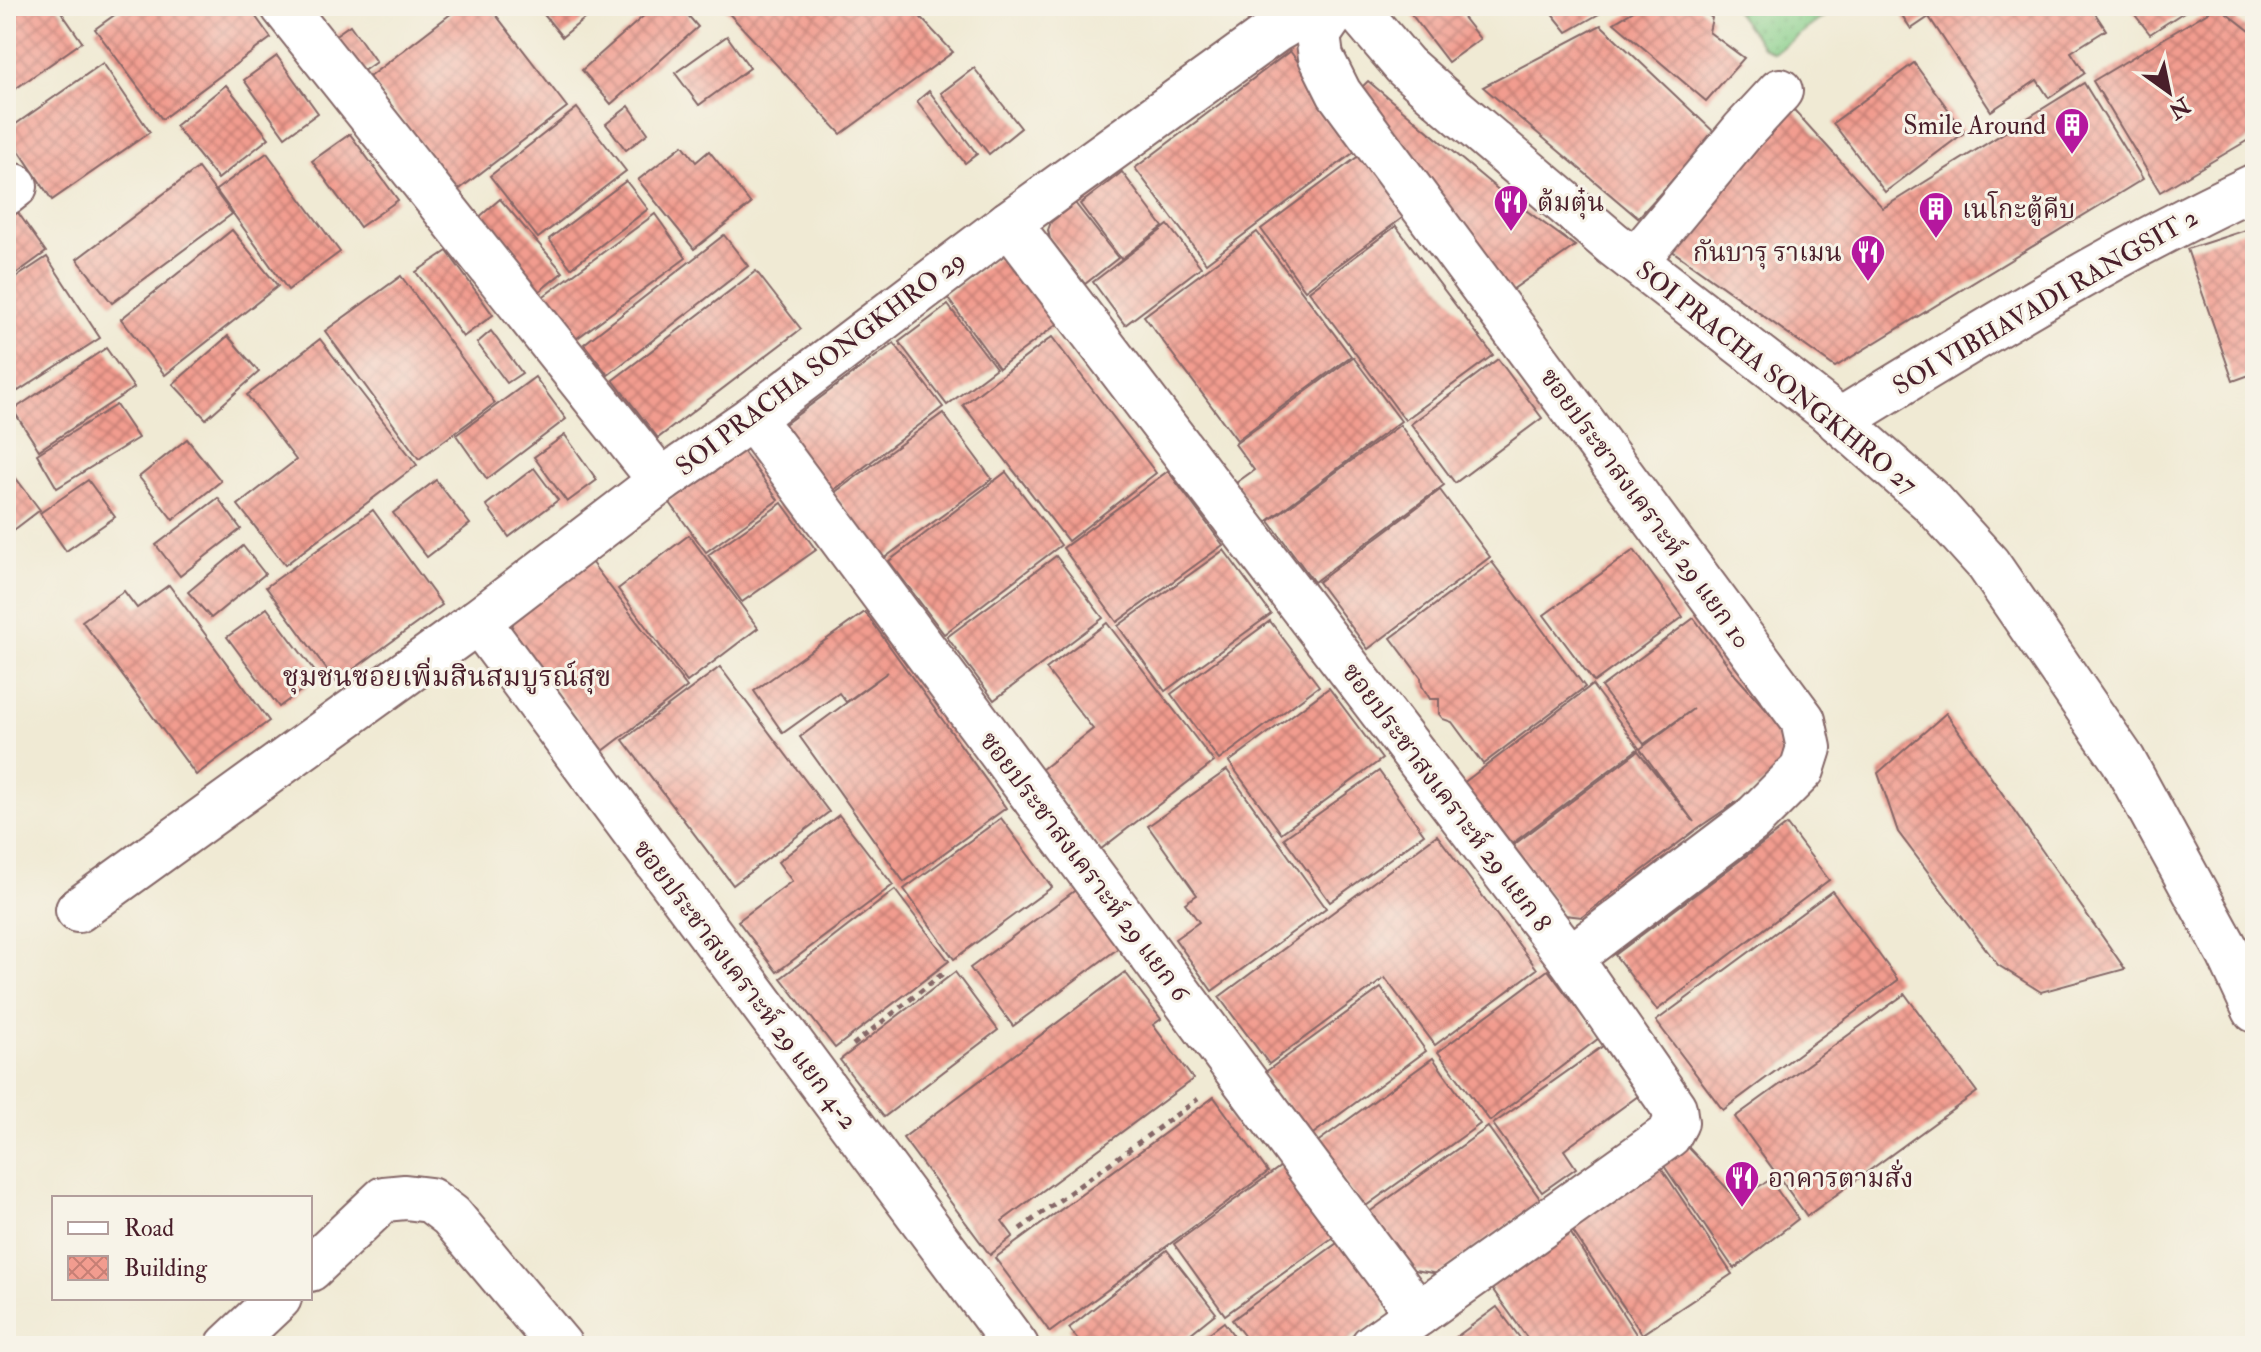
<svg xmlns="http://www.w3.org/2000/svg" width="2261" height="1352" viewBox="0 0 2261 1352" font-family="'IM FELL Double Pica','Noto Serif Thai',serif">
<defs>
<pattern id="park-dots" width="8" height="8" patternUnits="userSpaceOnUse" patternTransform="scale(2)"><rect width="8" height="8" fill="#86ce89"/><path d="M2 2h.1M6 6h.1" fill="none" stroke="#75b076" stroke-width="1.8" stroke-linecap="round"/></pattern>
<pattern id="building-cross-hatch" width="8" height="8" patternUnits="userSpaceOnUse" patternTransform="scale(2)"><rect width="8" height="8" fill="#f29c8f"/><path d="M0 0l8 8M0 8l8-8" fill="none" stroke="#c67f75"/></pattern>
</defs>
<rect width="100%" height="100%" fill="#f7f3e8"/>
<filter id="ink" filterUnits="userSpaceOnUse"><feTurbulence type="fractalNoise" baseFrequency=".0125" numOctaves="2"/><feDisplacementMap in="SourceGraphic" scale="16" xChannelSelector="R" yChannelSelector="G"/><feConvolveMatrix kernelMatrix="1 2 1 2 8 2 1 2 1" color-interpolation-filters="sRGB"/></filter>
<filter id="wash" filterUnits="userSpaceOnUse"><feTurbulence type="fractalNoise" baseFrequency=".006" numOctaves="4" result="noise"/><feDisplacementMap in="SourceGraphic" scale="32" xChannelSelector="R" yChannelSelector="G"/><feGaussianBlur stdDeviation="1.8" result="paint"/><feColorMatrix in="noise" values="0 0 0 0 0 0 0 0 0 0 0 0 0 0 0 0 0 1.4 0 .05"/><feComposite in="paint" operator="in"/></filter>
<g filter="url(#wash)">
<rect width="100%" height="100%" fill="#f0ead4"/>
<path fill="url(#park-dots)" stroke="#68765a" stroke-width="2" d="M1732 6H1838L1774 53 1762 46Z"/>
<g id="blocks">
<g fill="url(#building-cross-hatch)">
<path d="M6 6H57L82 42 15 89 6 76Z"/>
<path d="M127 6H248L271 38 162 119 95 29Z"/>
<path d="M461 6H489L567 107 457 191 369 77Z"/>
<path d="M537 6H600L562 37Z"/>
<path d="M655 6H680L698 27 611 104 582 70Z"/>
<path d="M722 6H910L953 52 841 134Z"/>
<path d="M1405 6H1454L1480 39 1448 62Z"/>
<path d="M1546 6H1613L1567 32Z"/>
<path d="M1642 6H1697L1712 18 1709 32 1744 58 1706 101 1614 23Z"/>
<path d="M1896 6H2090L2106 30 2071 52 2085 73 2049 98 2037 80 1991 111 1929 17 1911 29Z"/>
<path d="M2128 6H2193L2150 34Z"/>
<path d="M2218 6 2255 35V136L2160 192 2093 81Z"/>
<path d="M350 25 376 62 353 78 327 41Z"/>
<path d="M1601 25 1715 133 1638 218 1483 87Z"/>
<path d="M727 36 750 68 699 105 675 73Z"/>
<path d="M1290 51 1361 147 1206 263 1135 168Z"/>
<path d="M277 56 318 113 285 137 244 80Z"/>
<path d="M103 63 150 132 52 200 6 131Z"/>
<path d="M1914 63 1965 132 1885 192 1833 123Z"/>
<path d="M974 68 1021 128 989 154 941 93Z"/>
<path d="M1368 81 1501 192 1575 246 1506 294 1358 91Z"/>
<path d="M2084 83 2143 179 1835 367 1664 245 1786 101 1883 208Z"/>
<path d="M226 85 269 138 218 179 175 126Z"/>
<path d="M929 91 977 154 965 163 917 101Z"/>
<path d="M629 106 648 133 626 150 606 124Z"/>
<path d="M577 108 626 171 538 238 490 176Z"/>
<path d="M350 134 398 200 360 227 312 161Z"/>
<path d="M683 145 696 162 709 151 751 204 694 249 638 180Z"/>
<path d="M1364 152 1409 213 1305 290 1261 229Z"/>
<path d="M267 153 340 252 288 290 216 190Z"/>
<path d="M198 168 232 214 112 303 77 259Z"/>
<path d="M1122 172 1163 227 1121 259 1080 204Z"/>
<path d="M626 181 648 209 571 268 549 239Z"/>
<path d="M500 199 563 272 531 298 469 226Z"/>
<path d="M1075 203 1118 258 1085 284 1050 239 1048 230 1051 222Z"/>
<path d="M14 207 46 252 6 281V213Z"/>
<path d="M655 214 686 258 569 344 537 301Z"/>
<path d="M1168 225 1201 267 1125 325 1093 282Z"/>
<path d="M1396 226 1493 355 1405 420 1309 291Z"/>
<path d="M2255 227V373L2233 381 2187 249Z"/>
<path d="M232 230 278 286 165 375 121 319Z"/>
<path d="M1257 232 1351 356 1237 440 1144 316Z"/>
<path d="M724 235 748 266 608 375 584 344Z"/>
<path d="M1011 248 1064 319 999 368 946 296Z"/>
<path d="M447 251 493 315 463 337 416 272Z"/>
<path d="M47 257 100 338 18 391 6 372V284Z"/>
<path d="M756 271 801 329 658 438 613 380Z"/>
<path d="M401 276 495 403 419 459 325 331Z"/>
<path d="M948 305 996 368 947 405 899 342Z"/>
<path d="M491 331 522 373 507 383 477 343Z"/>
<path d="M228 336 259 372 206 419 173 384Z"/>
<path d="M1052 337 1156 473 1068 541 963 405Z"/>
<path d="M320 339 417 465 285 565 238 505 296 460 247 395Z"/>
<path d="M894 343 943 407 830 493 781 427Z"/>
<path d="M106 348 134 388 39 450 13 410Z"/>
<path d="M1353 357 1401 421 1265 523 1236 483 1254 470 1235 444Z"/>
<path d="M1498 359 1542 418 1455 483 1411 424Z"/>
<path d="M535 377 566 419 487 479 456 435Z"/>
<path d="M116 405 138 438 57 488 37 454Z"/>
<path d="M943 413 992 479 883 559 834 493Z"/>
<path d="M1400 425 1444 485 1314 582 1269 521Z"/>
<path d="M565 435 597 480 567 502 534 457Z"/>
<path d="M187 439 221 481 173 520 139 477Z"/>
<path d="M741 448 778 500 706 552 668 500Z"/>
<path d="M6 465 40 510 6 536Z"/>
<path d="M534 468 558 500 509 537 486 505Z"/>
<path d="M1168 471 1223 545 1117 622 1063 548Z"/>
<path d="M1006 472 1061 545 944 634 889 561Z"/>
<path d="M88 480 115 517 66 551 40 513Z"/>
<path d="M436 480 470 524 427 557 393 513Z"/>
<path d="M1440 490 1490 557 1368 649 1318 582Z"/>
<path d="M218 498 241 529 180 576 156 545Z"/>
<path d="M782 503 816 550 742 602 708 555Z"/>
<path d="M373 510 442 605 336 682 266 587Z"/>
<path d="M689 535 758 628 687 682 618 589Z"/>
<path d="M243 546 265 574 211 618 188 592Z"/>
<path d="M1224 550 1271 614 1165 691 1118 626Z"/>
<path d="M1634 550 1683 617 1594 682 1544 615Z"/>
<path d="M585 554 687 687 603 751 511 631 519 604Z"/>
<path d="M1056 556 1103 618 994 700 947 637Z"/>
<path d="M1492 562 1585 687 1483 764 1452 722 1443 719 1439 714V699H1430L1422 686 1421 678 1391 638Z"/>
<path d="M169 585 269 721 196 775 82 621 124 591 137 608Z"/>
<path d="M267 608 319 677 279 707 227 637Z"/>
<path d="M865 612 1006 808 904 882 800 737 888 672 846 702 839 693 783 733 754 691Z"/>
<path d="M1694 618 1736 676 1786 732 1789 752 1786 768 1698 828 1582 917 1565 915 1512 846 1638 751 1694 822 1640 749 1693 709 1644 744 1601 687Z"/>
<path d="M1270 621 1319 686 1219 760 1171 694Z"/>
<path d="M1107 623 1214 762 1101 849 1041 770 1093 729 1046 669Z"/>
<path d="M720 667 829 812 733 885 623 740Z"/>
<path d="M1592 685 1639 748 1509 846 1462 784Z"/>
<path d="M1329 688 1382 759 1281 833 1229 762Z"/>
<path d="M1946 713 2125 969 2041 992 1998 965 1898 832 1878 773Z"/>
<path d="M1227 770 1326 908 1212 991 1175 939 1199 922 1185 903 1197 895 1148 826Z"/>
<path d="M1379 771 1424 834 1330 902 1284 838Z"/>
<path d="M839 815 893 885 777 972 738 921 792 881 778 862Z"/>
<path d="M1001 818 1052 887 954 959 904 889Z"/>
<path d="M1787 825 1829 880 1657 1010 1615 955Z"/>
<path d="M1437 835 1537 969 1435 1045 1385 978 1269 1064 1219 997Z"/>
<path d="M1077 889 1120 947 1013 1026 970 968Z"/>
<path d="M895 890 949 961 835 1048 781 978Z"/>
<path d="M1832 891 1898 980 1723 1110 1656 1021Z"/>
<path d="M1548 970 1599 1038 1490 1121 1438 1052Z"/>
<path d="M955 972 998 1030 884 1117 840 1060Z"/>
<path d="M1125 972 1161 1019 1153 1025 1193 1079 1002 1221 1013 1236 990 1255 903 1138Z"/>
<path d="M1381 988 1426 1051 1310 1136 1264 1073Z"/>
<path d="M1905 994 1977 1092 1807 1216 1735 1117Z"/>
<path d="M1603 1046 1638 1096 1564 1150 1576 1168 1542 1192 1493 1124Z"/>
<path d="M1433 1058 1480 1124 1363 1208 1316 1143Z"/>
<path d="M1214 1097 1268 1172 1050 1332 995 1258Z"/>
<path d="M1488 1127 1541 1200 1439 1274 1408 1269 1368 1213Z"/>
<path d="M1687 1146 1737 1199 1770 1180 1798 1219 1734 1269 1662 1163Z"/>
<path d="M1284 1164 1335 1236 1225 1315 1174 1244Z"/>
<path d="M1660 1166 1732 1274 1642 1334 1570 1227Z"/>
<path d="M1568 1229 1638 1337 1627 1346H1533L1488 1283Z"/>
<path d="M1344 1238 1386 1295 1384 1314 1341 1346H1252L1232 1320Z"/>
<path d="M1167 1250 1216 1313 1175 1346H1083L1069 1328Z"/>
<path d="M1497 1307 1526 1346H1444Z"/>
<path d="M1224 1322 1241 1346H1192Z"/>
</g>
</g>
</g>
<g filter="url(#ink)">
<use href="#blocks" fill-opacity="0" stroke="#846666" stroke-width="2"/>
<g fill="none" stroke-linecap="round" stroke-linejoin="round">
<g stroke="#846666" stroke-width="48">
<g id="street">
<path d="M283 6 661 481 752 418 1009 223 1276 30 1317 6"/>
<path d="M1338 6 1318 35 1321 57 1339 93 1803 720 1809 748 1802 770 1751 821 1570 958"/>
<path d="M6 193 15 186"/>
<path d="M1009 223 1570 958 1674 1108 1676 1122 1669 1135 1373 1346"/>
<path d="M1635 261 1743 131 1780 91"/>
<path d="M752 418 1418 1314"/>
<path d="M1839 421C1974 338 2110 254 2255 186"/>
<path d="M478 621 1016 1346"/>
<path d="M78 910 478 621 661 481"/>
<path d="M310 1269 384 1199 405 1197 430 1200 451 1216 560 1346"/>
<path d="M228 1346 279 1298"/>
</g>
</g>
<g stroke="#846666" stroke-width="48">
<path id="secondary" d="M1354 6 1405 66 1439 96 1613 244 1826 409 1932 502 1988 564 2123 760 2229 954 2255 1010"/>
</g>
<g stroke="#846666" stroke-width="5" stroke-dasharray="6 6" stroke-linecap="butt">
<path d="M853 1045 946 971"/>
<path d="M1020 1229 1198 1099"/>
</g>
<use href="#street" stroke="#fff" stroke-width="44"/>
<use href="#secondary" stroke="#fff" stroke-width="44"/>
</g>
</g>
<defs>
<g id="building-pin" transform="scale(1.8)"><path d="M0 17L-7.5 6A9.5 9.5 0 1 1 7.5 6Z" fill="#b5179e" stroke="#f7f3e8"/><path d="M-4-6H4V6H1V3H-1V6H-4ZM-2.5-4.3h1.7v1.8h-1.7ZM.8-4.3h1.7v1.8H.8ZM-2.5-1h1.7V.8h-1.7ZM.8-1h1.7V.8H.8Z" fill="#fff"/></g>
<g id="restaurant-pin" transform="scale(1.8)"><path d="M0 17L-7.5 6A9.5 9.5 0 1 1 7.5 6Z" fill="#b5179e" stroke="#f7f3e8"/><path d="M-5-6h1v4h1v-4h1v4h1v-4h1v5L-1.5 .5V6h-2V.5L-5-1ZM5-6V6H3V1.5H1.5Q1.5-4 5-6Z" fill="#fff"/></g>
</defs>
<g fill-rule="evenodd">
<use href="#building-pin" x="2072" y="125"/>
<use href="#restaurant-pin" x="1511" y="202"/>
<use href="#building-pin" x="1936" y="209"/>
<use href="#restaurant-pin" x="1868" y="252"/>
<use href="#restaurant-pin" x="1742" y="1178"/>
</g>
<g text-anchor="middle" stroke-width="6" stroke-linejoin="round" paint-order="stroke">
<g font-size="26" fill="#4a1f2b" stroke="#f7f3e8" text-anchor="start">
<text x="2046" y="134" text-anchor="end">Smile Around</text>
<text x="1537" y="211">ต้มตุ๋น</text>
<text x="1962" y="218">เนโกะตู้คีบ</text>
<text x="1842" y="261" text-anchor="end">กันบารุ ราเมน</text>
<text x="1768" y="1187">อาคารตามสั่ง</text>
</g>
<g font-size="26" fill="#4a1f2b" stroke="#f7f3e8">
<text transform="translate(2045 301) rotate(-30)" y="9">SOI VIBHAVADI RANGSIT 2</text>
<text transform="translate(820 363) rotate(-37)" y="9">SOI PRACHA SONGKHRO 29</text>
<text transform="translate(1777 377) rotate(39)" y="9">SOI PRACHA SONGKHRO 27</text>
<text transform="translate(1646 508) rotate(54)" y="9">ซอยประชาสงเคราะห์ 29 แยก 10</text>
<text transform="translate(1447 797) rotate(53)" y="9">ซอยประชาสงเคราะห์ 29 แยก 8</text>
<text transform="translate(1085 866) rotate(53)" y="9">ซอยประชาสงเคราะห์ 29 แยก 6</text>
<text transform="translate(746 984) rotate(53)" y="9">ซอยประชาสงเคราะห์ 29 แยก 4-2</text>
</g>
<g font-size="28" fill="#4a1f2b" stroke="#f7f3e8">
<text x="447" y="686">ชุมชนซอยเพิ่มสินสมบูรณ์สุข</text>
</g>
</g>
<rect width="2261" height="1352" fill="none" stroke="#f7f3e8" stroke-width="32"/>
<rect x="52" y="1196" width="260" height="104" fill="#f7f3e8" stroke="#b29e9c" stroke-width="2"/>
<rect x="68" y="1222" width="40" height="12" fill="#ffffff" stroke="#b29e9c" stroke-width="2"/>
<text x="124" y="1236" font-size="24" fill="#4a1f2b">Road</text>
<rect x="68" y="1256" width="40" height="24" fill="url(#building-cross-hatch)" stroke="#b29e9c" stroke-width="2"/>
<text x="124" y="1276" font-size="24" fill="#4a1f2b">Building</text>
<g transform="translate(2169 92) rotate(147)" stroke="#f7f3e8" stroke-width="6" paint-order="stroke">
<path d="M0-6L14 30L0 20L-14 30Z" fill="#4a1f2b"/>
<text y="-12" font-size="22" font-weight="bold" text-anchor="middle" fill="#4a1f2b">N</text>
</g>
</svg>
